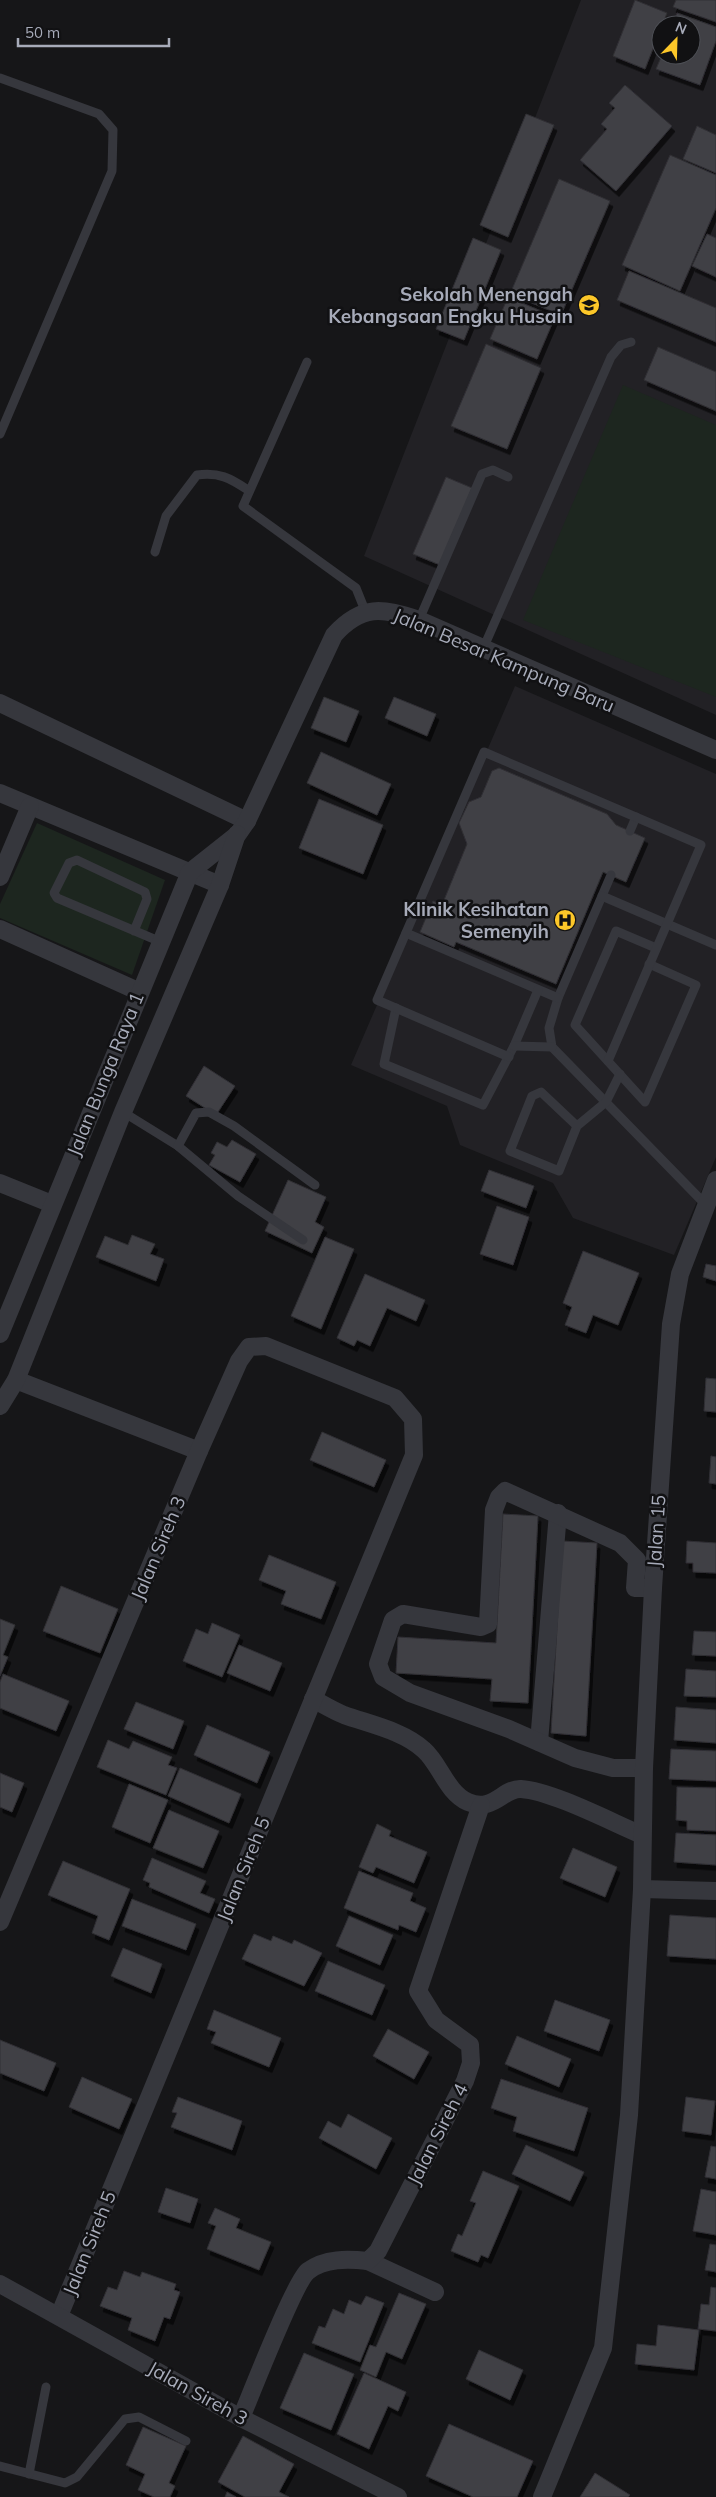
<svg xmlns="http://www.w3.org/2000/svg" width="716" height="2497" viewBox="0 0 716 2497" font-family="Mulish,sans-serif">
<defs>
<filter id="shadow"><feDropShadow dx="3" dy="5.5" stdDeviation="0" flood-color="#0009"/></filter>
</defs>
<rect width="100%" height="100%" fill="#161618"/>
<g fill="#222125" fill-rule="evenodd">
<path d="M581 0H716V715L364 556ZM661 25H691V55H661Z"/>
<path d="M515 686 716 774V1157L674 1255 573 1218 553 1183 460 1145 447 1106 351 1065Z"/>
</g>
<g fill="#1d261f">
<path d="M623 385 716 425V697L523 620Z"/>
<path d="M37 823 165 880 132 975 0 918V904Z"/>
</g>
<g fill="#404045" stroke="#302f34" filter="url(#shadow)">
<path d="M635 0 667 13 645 69 613 56Z"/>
<path d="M676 0H716V22L673 7Z"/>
<path d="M677 13 716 27V41L700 85 656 69 662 55H691V25H673Z"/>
<path d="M625 85 672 126 616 191 580 160 607 129 601 124 615 108 609 103Z"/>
<path d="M526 114 554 125 508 237 480 225Z"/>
<path d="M697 126 716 135V173L683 159Z"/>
<path d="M670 155 716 175V208L680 291 622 265Z"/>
<path d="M559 179 610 201 561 315 510 294Z"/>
<path d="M707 234 716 238V277L692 266Z"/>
<path d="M473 238 501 250 464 340 436 329Z"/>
<path d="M629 271 716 308V342L617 300Z"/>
<path d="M508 297 555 317 537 359 490 339Z"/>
<path d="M486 344 541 368 507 449 451 426Z"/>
<path d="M658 347 716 372V411L644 380Z"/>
<path d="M446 477 472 488 440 565 413 554Z"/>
<path d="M324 697 359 711 346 742 311 728Z"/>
<path d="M394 697 436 714 427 736 385 718Z"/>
<path d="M321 752 391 784 377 815 307 783Z"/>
<path d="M499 768 607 814 616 825 645 838 626 882 603 872 556 984 456 942 454 947 420 932 433 901 442 905 467 844 459 823 469 802 481 797 492 771Z"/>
<path d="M319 799 383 825 363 874 299 848Z"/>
<path d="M204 1066 235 1086 216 1115 186 1096Z"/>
<path d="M232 1140 256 1154 240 1182 209 1165 215 1155 211 1153 217 1142 227 1147Z"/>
<path d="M489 1170 534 1186 526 1208 481 1191Z"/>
<path d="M288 1180 326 1197 315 1222 324 1227 312 1253 265 1231Z"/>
<path d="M497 1206 529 1217 513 1265 480 1254Z"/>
<path d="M132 1235 155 1244 150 1254 164 1259 156 1281 96 1257 105 1236 128 1245Z"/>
<path d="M325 1237 354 1249 321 1329 291 1316Z"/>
<path d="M583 1251 639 1273 618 1325 593 1315 586 1333 565 1325 572 1307 563 1303Z"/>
<path d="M706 1264 716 1266V1281L703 1277Z"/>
<path d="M365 1274 425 1300 416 1321 387 1308 370 1346 357 1340 354 1346 337 1338Z"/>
<path d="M706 1378 716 1379V1412L704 1411Z"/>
<path d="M322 1432 386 1460 374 1487 310 1460Z"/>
<path d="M711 1456 716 1457V1484L709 1483Z"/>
<path d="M503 1514 538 1516 528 1703 490 1701 492 1679 396 1673 398 1637 496 1643Z"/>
<path d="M562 1541 597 1543 586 1736 551 1733Z"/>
<path d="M687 1541 716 1543V1573L693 1572V1563H686Z"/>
<path d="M269 1555 336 1582 321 1619 281 1604 286 1591 259 1580Z"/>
<path d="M61 1586 118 1609 100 1653 43 1631Z"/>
<path d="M0 1619 15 1625 3 1655 8 1657 0 1676Z"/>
<path d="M212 1623 240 1635 222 1677 183 1661 196 1629 208 1634Z"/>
<path d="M694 1631 716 1632V1656L692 1655Z"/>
<path d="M239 1645 282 1663 270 1691 227 1673Z"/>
<path d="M686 1669 716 1671V1697L684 1696Z"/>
<path d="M3 1674 69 1701 56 1731 0 1708V1682Z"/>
<path d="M136 1702 184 1721 173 1749 124 1729Z"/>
<path d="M676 1707 716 1710V1743L674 1740Z"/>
<path d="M207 1725 270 1752 257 1783 194 1755Z"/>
<path d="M108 1740 129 1749 133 1741 172 1757 168 1765 177 1768 166 1795 97 1767Z"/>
<path d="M671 1749 716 1751V1781L669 1779Z"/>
<path d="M180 1768 241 1794 229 1823 168 1796Z"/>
<path d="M0 1773 24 1783 12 1812 0 1807Z"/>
<path d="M129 1784 168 1800 150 1843 112 1827Z"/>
<path d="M677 1787 716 1788V1831L687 1830V1821L676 1820Z"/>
<path d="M169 1810 219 1831 203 1868 153 1848Z"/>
<path d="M377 1824 391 1831 389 1836 427 1852 414 1883 376 1867 373 1873 359 1867Z"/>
<path d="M676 1833 716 1835V1865L674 1862Z"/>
<path d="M573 1848 617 1867 605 1897 560 1878Z"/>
<path d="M152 1858 206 1881 200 1893 215 1899 209 1913 149 1887 150 1883 143 1880Z"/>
<path d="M63 1861 130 1889 109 1940 92 1933 98 1916 48 1895Z"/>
<path d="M359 1871 413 1893 410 1901 426 1908 416 1932 399 1925 398 1930 344 1908Z"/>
<path d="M132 1899 196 1924 186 1950 122 1926Z"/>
<path d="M670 1915 716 1918V1959L667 1956Z"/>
<path d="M349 1916 393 1935 380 1965 336 1946Z"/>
<path d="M254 1934 271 1941 273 1936 292 1944 294 1940 322 1953 304 1986 242 1959Z"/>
<path d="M123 1948 162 1964 151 1993 111 1976Z"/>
<path d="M328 1961 385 1985 372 2015 315 1991Z"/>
<path d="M555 2000 610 2020 599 2051 544 2031Z"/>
<path d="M214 2010 281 2038 269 2067 211 2043 216 2032 207 2029Z"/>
<path d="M388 2029 429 2052 414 2079 373 2056Z"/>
<path d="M517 2036 571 2059 559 2087 505 2064Z"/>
<path d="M0 2040 56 2063 44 2091 0 2073Z"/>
<path d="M82 2077 132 2099 119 2129 69 2107Z"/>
<path d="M501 2079 588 2108 574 2151 513 2131 517 2117 491 2108Z"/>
<path d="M178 2097 242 2121 232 2150 171 2127 177 2113 172 2112Z"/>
<path d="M686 2097 715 2101 711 2135 682 2131Z"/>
<path d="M348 2114 392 2138 376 2169 319 2138 328 2121 341 2128Z"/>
<path d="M526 2145 584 2172 570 2201 512 2174Z"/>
<path d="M711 2146 716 2147V2179L705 2177Z"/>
<path d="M483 2171 519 2186 488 2258 481 2255 478 2262 451 2251 458 2234 462 2236 476 2203 470 2201Z"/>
<path d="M166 2188 198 2199 190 2223 158 2212Z"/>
<path d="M701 2189 716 2192V2235L693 2231Z"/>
<path d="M215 2208 240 2219 236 2228 271 2242 259 2270 207 2249 216 2226 208 2223Z"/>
<path d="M710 2244 716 2245V2272L705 2270Z"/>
<path d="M124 2271 140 2277 142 2272 176 2284 174 2290 180 2292 170 2319 164 2317 155 2341 128 2330 132 2318 100 2306 108 2287 117 2290Z"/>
<path d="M711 2287 716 2288V2331L698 2329 701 2304 709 2305Z"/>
<path d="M399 2293 426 2304 402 2359 386 2352 376 2377 360 2370 370 2345 376 2347Z"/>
<path d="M366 2296 384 2303 360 2362 312 2343 319 2326 325 2328 333 2309 344 2314 349 2300 361 2305Z"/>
<path d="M658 2325 699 2330 694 2370 635 2364 637 2344 656 2346Z"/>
<path d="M479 2350 523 2370 510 2400 466 2379Z"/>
<path d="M304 2353 354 2374 331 2430 280 2408Z"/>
<path d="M364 2373 406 2392 398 2411 388 2406 369 2449 337 2434Z"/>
<path d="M449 2424 533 2461 517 2497H473L426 2476Z"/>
<path d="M143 2427 186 2446 169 2483 175 2486 170 2497H154L138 2490 145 2474 126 2465Z"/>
<path d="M243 2436 294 2464 279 2492 289 2497H245L218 2482Z"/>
<path d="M595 2473 630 2495 628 2497H580Z"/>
<path d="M227 2492 236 2497H225Z"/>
</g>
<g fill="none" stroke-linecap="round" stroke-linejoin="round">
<g stroke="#36373d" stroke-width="9">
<path d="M0 78 99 114 113 130 112 171 0 434"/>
<path d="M307 362 243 506 356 588 366 613"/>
<path d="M155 552 166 516 197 475C219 472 230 478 248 490"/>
<path d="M419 620 482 474 493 470 508 477"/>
<path d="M483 649 611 357 621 345 631 342"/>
<path d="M630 831 636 817"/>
<path d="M611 875 558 998 549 1028 552 1047 705 1204"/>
<path d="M602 896 716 945"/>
<path d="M134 931 147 899 145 892 77 860 69 863 54 893 57 898 161 942"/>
<path d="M406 933 558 998"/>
<path d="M649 964 696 985 645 1102 575 1025 616 931 656 948"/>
<path d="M396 1008 384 1064 483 1105 514 1046 538 990"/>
<path d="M514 1046 552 1047"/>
<path d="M509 1057 377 1000 484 752 701 845 608 1061"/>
<path d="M123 1112 178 1146 238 1196 303 1240"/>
<path d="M577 1126 559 1171 510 1151 532 1096 541 1092 577 1126 606 1102 620 1074"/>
<path d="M178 1146 196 1113 209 1112 234 1126 315 1185"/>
<path d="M0 2466 65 2483 77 2477 125 2419 139 2417 186 2441"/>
<path d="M29 2474 46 2387"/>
</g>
<g stroke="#36373d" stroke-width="18">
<path d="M0 703 247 821"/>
<path d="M0 793 220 885"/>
<path d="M0 877 30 806"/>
<path d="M0 929 140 992"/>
<path d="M0 1183 52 1204"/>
<path d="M0 1334 190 872 238 834 247 821 334 635C362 604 382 608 419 620L716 750"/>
<path d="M16 1380 199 1451"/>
<path d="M0 1406 16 1380 123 1112 220 885 237 834"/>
<path d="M313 1699C324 1705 334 1711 344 1715 369 1724 404 1731 424 1750 440 1764 447 1793 468 1802 493 1813 503 1788 521 1789 552 1791 611 1822 642 1835"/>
<path d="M539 1742 558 1513"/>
<path d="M644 1768H613L575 1758 509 1729 410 1693 383 1677 378 1664 393 1620 403 1614 481 1627 488 1624 494 1510 499 1497 505 1491 620 1543 637 1560 635 1588H653"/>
<path d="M642 1889 716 1891"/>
<path d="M0 1922 199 1451 239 1361 249 1347 266 1346 395 1398 413 1419 414 1455 59 2316"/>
<path d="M368 2261 435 2292"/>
<path d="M0 2284 241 2418 398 2497"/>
<path d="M241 2418C251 2394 295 2281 308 2271 325 2258 348 2259 368 2261L378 2251 465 2081 471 2063 470 2045 436 2020 418 1991 481 1805"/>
<path d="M542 2497 603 2348 629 2115 642 1889 644 1768 653 1588 671 1324 680 1274 716 1180"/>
</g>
</g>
<defs>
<g id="school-disc" transform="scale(1.125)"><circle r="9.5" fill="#fcc729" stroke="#111113"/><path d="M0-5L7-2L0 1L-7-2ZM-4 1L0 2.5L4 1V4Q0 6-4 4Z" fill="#111"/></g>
<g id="hospital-disc" transform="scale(1.125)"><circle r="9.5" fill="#fcc729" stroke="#111113"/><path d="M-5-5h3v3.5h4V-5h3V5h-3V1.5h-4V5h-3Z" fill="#111"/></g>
</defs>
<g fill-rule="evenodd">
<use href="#school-disc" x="589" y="305"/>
<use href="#hospital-disc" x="565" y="920"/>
</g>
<g text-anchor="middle" stroke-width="5" stroke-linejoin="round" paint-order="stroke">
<g font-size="19" font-weight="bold" fill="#a7abb9" stroke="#111113" text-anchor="end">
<text x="573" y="301">Sekolah Menengah<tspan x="573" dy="22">Kebangsaan Engku Husain</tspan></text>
<text x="549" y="916">Klinik Kesihatan<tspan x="549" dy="22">Semenyih</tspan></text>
</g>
<g font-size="19" fill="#a7abb9" stroke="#111113">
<text transform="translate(504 660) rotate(23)" y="7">Jalan Besar Kampung Baru</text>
<text transform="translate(105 1074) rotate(-68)" y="7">Jalan Bunga Raya 1</text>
<text transform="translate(656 1531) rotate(-86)" y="7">Jalan 15</text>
<text transform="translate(158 1548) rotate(-67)" y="7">Jalan Sireh 3</text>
<text transform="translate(243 1869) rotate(-68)" y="7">Jalan Sireh 5</text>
<text transform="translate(437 2134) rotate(-63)" y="7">Jalan Sireh 4</text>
<text transform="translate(89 2243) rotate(-68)" y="7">Jalan Sireh 5</text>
<text transform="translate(198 2393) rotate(29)" y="7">Jalan Sireh 3</text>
</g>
</g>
<g transform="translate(676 40) rotate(23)"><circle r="24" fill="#111113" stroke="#4d4f55"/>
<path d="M0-4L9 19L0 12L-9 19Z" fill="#fcc729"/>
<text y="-8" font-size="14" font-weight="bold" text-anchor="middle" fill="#a7abb9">N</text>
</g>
<path d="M18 38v8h151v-8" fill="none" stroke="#a7abb9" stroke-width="2.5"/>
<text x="25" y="38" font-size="15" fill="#a7abb9" stroke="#111113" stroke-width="4" paint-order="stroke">50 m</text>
</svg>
